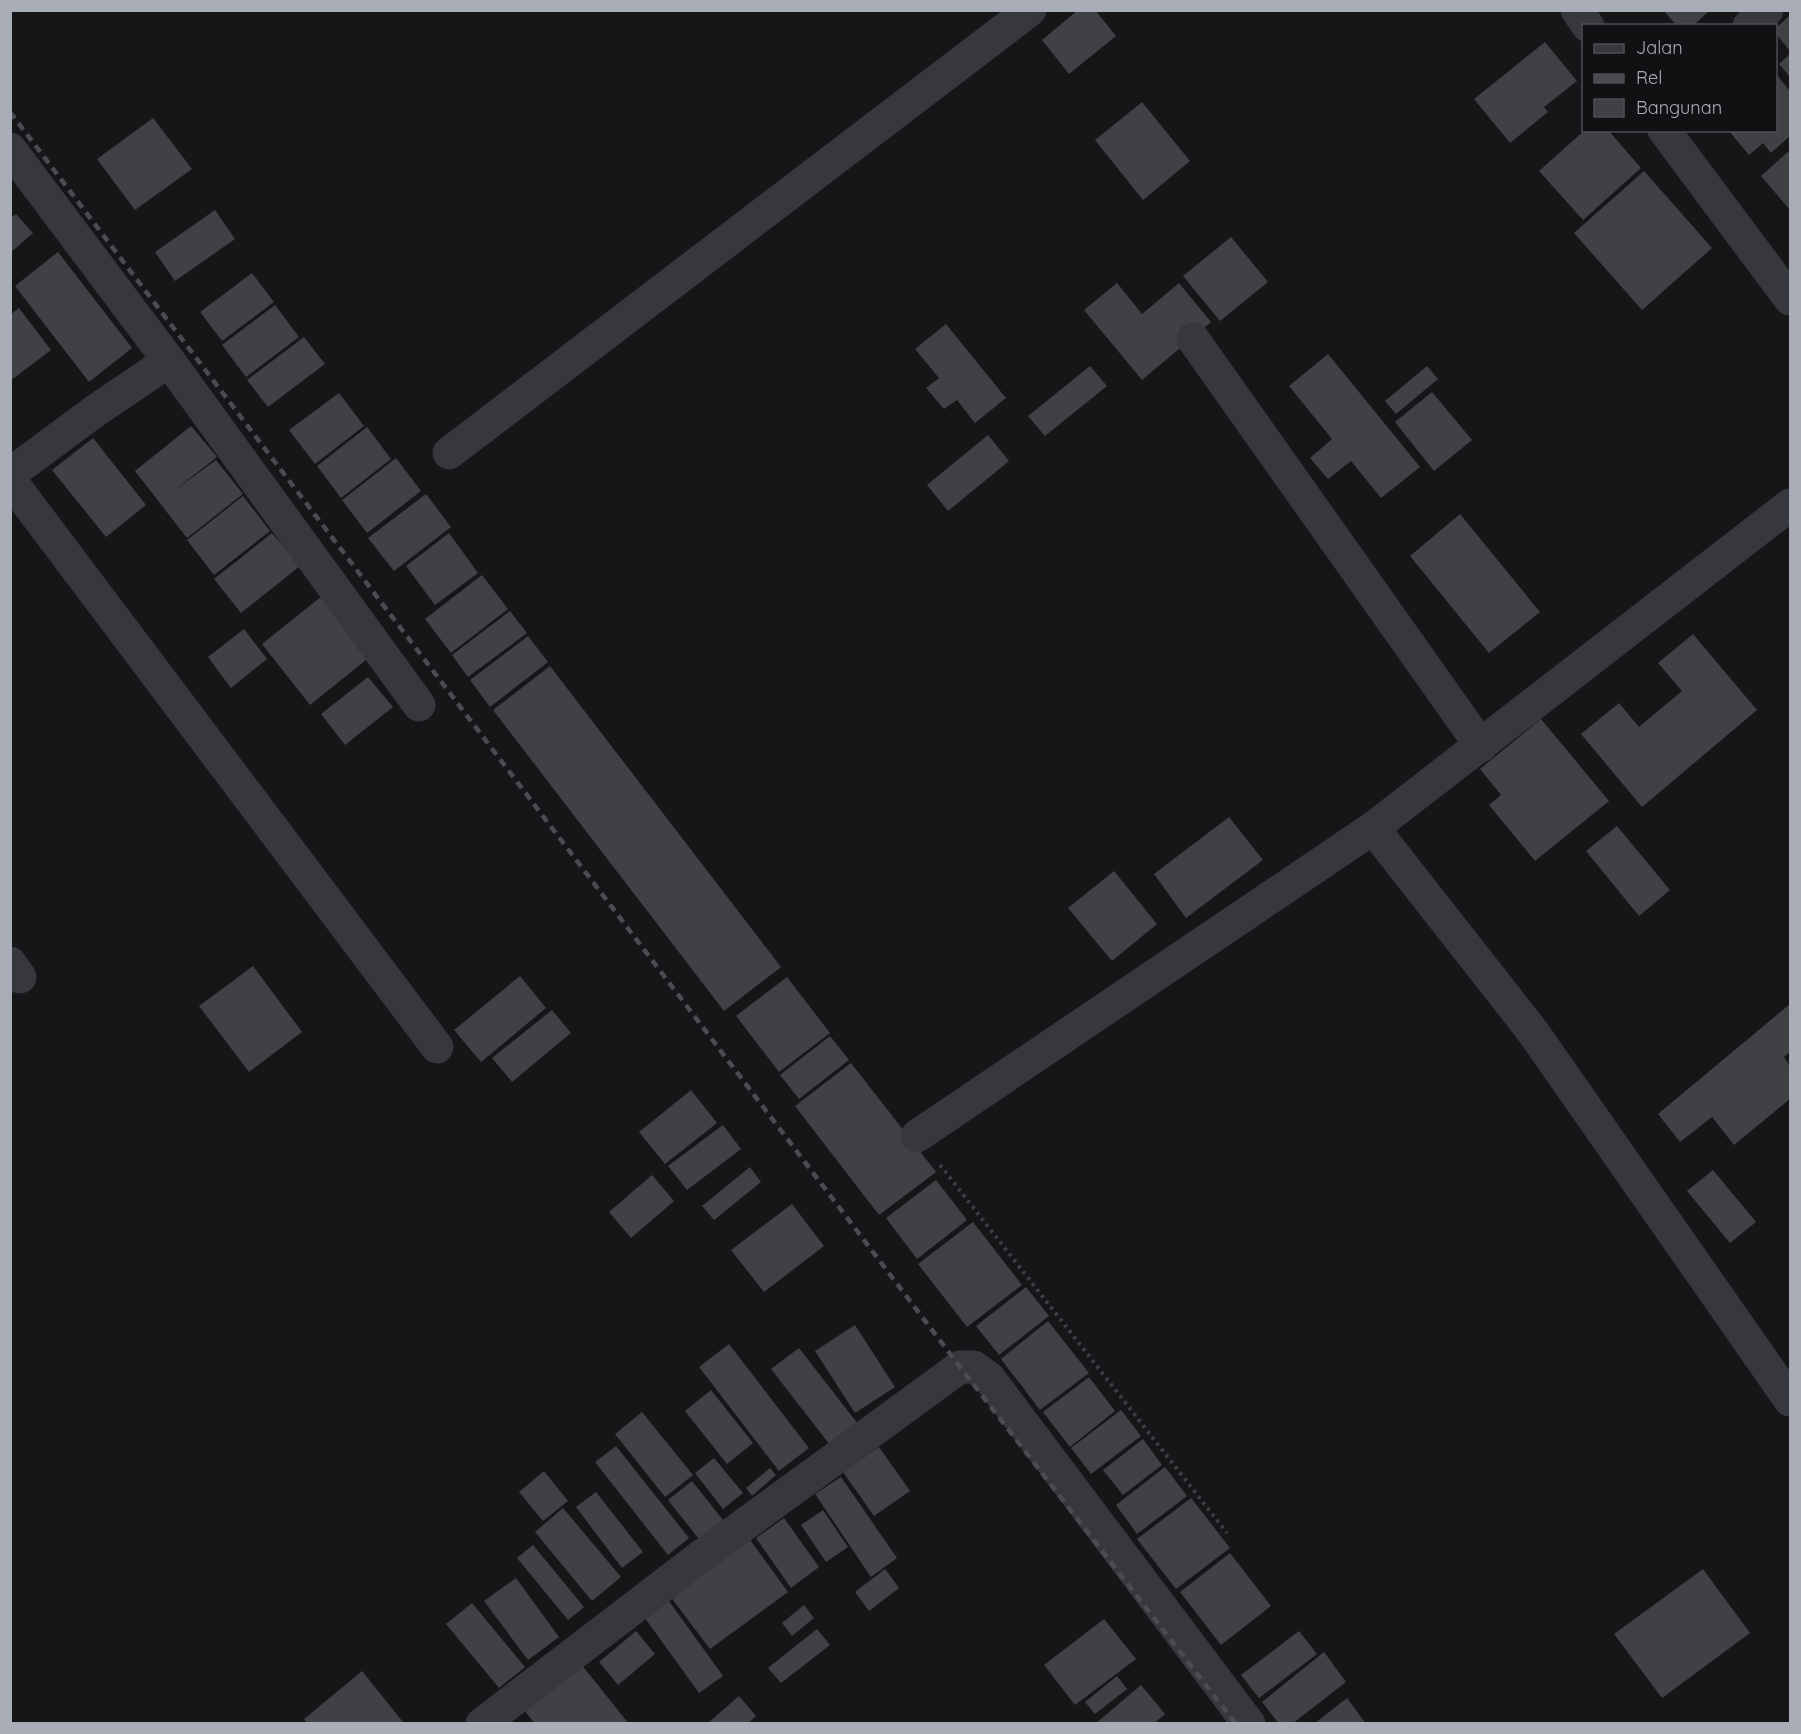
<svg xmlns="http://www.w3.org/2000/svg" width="1801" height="1734" viewBox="0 0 1801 1734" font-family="Quicksand,sans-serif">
<rect width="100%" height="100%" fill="#161618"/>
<g fill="#404145">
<path d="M1078 10H1095L1116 36 1069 74 1042 40Z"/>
<path d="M1663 10H1710L1693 26H1677Z"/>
<path d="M1790 15V51L1776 34V28Z"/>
<path d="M1545 42 1577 81 1544 107 1548 112 1510 143 1474 99Z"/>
<path d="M1790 54V77L1779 64Z"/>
<path d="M1776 74 1790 91V136L1771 153 1763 143 1749 155 1728 130H1776Z"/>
<path d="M1142 102 1190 161 1143 200 1095 140Z"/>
<path d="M153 118 192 169 135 210 97 159Z"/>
<path d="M1585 130H1608L1641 168 1583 220 1539 171Z"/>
<path d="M1790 150V210L1761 176Z"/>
<path d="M1644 171 1712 248 1642 310 1574 233Z"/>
<path d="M215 210 235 239 175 281 155 252Z"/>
<path d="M16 214 33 233 10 253V218Z"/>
<path d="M1231 237 1268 282 1220 321 1183 276Z"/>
<path d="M58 252 132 348 89 382 15 286Z"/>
<path d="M252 273 274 302 222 341 200 312Z"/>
<path d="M1117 283 1142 314 1179 283 1211 322 1142 380 1084 310Z"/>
<path d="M275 305 299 337 246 377 222 345Z"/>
<path d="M19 308 51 350 10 381V315Z"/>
<path d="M946 324 1006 398 975 423 957 400 944 409 926 388 939 378 915 349Z"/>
<path d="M304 337 325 364 268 407 247 380Z"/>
<path d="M1328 354 1420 467 1381 498 1351 461 1328 479 1310 458 1332 439 1289 386Z"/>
<path d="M1090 366 1107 386 1045 436 1028 416Z"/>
<path d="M1427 366 1438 379 1396 414 1385 401Z"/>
<path d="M1432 392 1472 440 1434 471 1395 422Z"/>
<path d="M339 393 364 426 315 464 289 430Z"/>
<path d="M191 426 217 457 171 493 216 460 243 494 187 538 135 471Z"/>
<path d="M367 427 391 459 341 498 317 466Z"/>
<path d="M988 435 1009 461 948 511 927 485Z"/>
<path d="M93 438 146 505 106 537 52 470Z"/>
<path d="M396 458 421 491 367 533 342 500Z"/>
<path d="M426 494 451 527 394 571 368 538Z"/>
<path d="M243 496 270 531 214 575 187 540Z"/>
<path d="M1460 514 1540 612 1489 653 1410 556Z"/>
<path d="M272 533 300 566 241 613 214 579Z"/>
<path d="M449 533 478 573 435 605 406 566Z"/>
<path d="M482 575 508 609 451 653 425 619Z"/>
<path d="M322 596 371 656 310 705 262 644Z"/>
<path d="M510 611 527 633 468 677 452 655Z"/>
<path d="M244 629 267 659 231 688 208 657Z"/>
<path d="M1693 634 1757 710 1642 807 1581 734 1619 703 1639 727 1682 691 1658 663Z"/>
<path d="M528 636 548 662 490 707 470 680Z"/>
<path d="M550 666 781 967 724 1011 493 710Z"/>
<path d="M368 677 393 707 345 745 321 714Z"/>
<path d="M1541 719 1609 801 1535 861 1489 805 1501 795 1480 769Z"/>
<path d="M1229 817 1263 860 1186 918 1154 874Z"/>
<path d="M1617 826 1670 890 1639 916 1586 851Z"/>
<path d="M1114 871 1157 924 1112 961 1068 908Z"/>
<path d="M253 966 302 1032 249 1072 199 1006Z"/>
<path d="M520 976 546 1008 481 1062 454 1030Z"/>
<path d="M787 977 830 1033 779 1072 736 1016Z"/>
<path d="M1790 1004V1052L1784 1057 1790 1066V1099L1734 1145 1712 1117 1680 1142 1658 1114Z"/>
<path d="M552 1010 571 1033 512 1082 492 1058Z"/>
<path d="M830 1036 849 1060 799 1099 780 1075Z"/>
<path d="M851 1063 936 1172 879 1215 795 1106Z"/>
<path d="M691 1090 717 1123 665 1164 639 1132Z"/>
<path d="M723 1125 741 1149 687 1190 668 1166Z"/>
<path d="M750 1167 761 1182 714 1220 702 1206Z"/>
<path d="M1713 1170 1756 1222 1730 1243 1687 1191Z"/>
<path d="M652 1175 674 1201 631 1238 609 1212Z"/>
<path d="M936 1180 967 1220 917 1259 886 1218Z"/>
<path d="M792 1204 824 1246 764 1292 731 1250Z"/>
<path d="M973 1222 1022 1285 967 1327 918 1264Z"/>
<path d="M1026 1287 1049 1316 999 1355 976 1326Z"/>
<path d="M1048 1321 1089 1373 1040 1410 1001 1359Z"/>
<path d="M855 1325 895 1387 855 1413 815 1351Z"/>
<path d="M729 1344 809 1448 779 1471 699 1367Z"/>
<path d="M799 1348 858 1424 830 1445 771 1369Z"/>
<path d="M1089 1377 1115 1411 1070 1447 1043 1412Z"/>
<path d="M711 1390 753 1443 727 1464 685 1411Z"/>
<path d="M1121 1410 1141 1436 1091 1474 1071 1448Z"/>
<path d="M642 1412 693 1475 665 1497 615 1434Z"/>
<path d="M1143 1439 1162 1465 1123 1495 1103 1470Z"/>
<path d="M616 1446 689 1538 668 1555 595 1462Z"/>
<path d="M879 1447 910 1491 874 1516 843 1472Z"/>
<path d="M714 1458 743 1493 723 1509 695 1473Z"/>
<path d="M1165 1467 1187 1496 1137 1534 1116 1505Z"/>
<path d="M770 1468 776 1475 752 1496 746 1488Z"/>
<path d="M544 1471 568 1501 543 1521 519 1492Z"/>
<path d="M841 1477 897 1558 871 1577 815 1494Z"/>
<path d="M692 1481 727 1525 703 1544 668 1500Z"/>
<path d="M596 1492 643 1552 622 1568 576 1507Z"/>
<path d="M1191 1498 1230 1548 1176 1589 1137 1539Z"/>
<path d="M563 1508 621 1577 592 1601 535 1532Z"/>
<path d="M823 1510 848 1547 826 1562 801 1525Z"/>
<path d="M784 1518 819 1567 791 1588 756 1538Z"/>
<path d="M748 1537 788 1592 710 1649 670 1596Z"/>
<path d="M533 1545 584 1607 568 1620 517 1558Z"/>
<path d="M1230 1553 1271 1606 1221 1645 1180 1592Z"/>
<path d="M885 1569 899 1588 869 1611 855 1592Z"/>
<path d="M1703 1569 1750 1633 1662 1698 1614 1634Z"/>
<path d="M516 1578 559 1637 528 1660 484 1601Z"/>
<path d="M666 1597 723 1676 699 1693 642 1614Z"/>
<path d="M472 1603 525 1667 499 1688 446 1624Z"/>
<path d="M804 1605 814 1618 792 1636 782 1623Z"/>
<path d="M1104 1619 1136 1659 1075 1705 1044 1665Z"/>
<path d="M817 1629 830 1645 781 1683 768 1668Z"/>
<path d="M636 1631 655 1654 618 1685 599 1662Z"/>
<path d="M1299 1631 1317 1654 1259 1698 1241 1675Z"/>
<path d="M1324 1652 1346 1682 1292 1724H1279L1262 1702Z"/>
<path d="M577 1659 629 1724H535L520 1705Z"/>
<path d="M362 1671 403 1722 308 1724 304 1719Z"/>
<path d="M1117 1676 1127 1689 1095 1714 1085 1702Z"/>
<path d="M1141 1685 1165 1714 1153 1724H1095Z"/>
<path d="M739 1696 756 1716 747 1724H711L709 1722Z"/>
<path d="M1347 1698 1366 1724H1314Z"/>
</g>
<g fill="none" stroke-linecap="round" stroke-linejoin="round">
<path stroke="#3d3f44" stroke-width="4" stroke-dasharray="3 4.5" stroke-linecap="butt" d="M940 1165 1227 1533"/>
<g stroke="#37383d" stroke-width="33">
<path d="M1577 10 1588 26"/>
<path d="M1749 26 1767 10"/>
<path d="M1664 130 1790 299"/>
<path d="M10 149 169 361 419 705"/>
<path d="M1193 339 1481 746"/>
<path d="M449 453 1030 10"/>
<path d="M10 474 95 411 169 361"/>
<path d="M10 480 437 1047"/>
<path d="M1790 505 1373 828 1533 1032 1790 1400"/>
<path d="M10 963 20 977"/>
<path d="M917 1136 1373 828"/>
<path d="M482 1724 700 1557 960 1367H974L989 1378 1249 1724"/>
</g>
<path stroke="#4a4c52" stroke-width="4.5" stroke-dasharray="8 6" stroke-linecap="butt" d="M10 112 960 1367 1236 1724"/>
</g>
<rect width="1801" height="1734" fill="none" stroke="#a8adb8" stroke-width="24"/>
<rect x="1582" y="24" width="195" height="108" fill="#111113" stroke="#4d4f55" stroke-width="1.5"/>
<rect x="1594" y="44" width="30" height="9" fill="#37383d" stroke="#4d4f55" stroke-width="1.5"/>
<text x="1636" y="54" font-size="18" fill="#a8adb8">Jalan</text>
<rect x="1594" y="74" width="30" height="9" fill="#4a4c52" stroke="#4d4f55" stroke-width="1.5"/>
<text x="1636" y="84" font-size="18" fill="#a8adb8">Rel</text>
<rect x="1594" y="99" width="30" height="18" fill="#404145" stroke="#4d4f55" stroke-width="1.5"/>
<text x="1636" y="114" font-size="18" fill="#a8adb8">Bangunan</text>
</svg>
